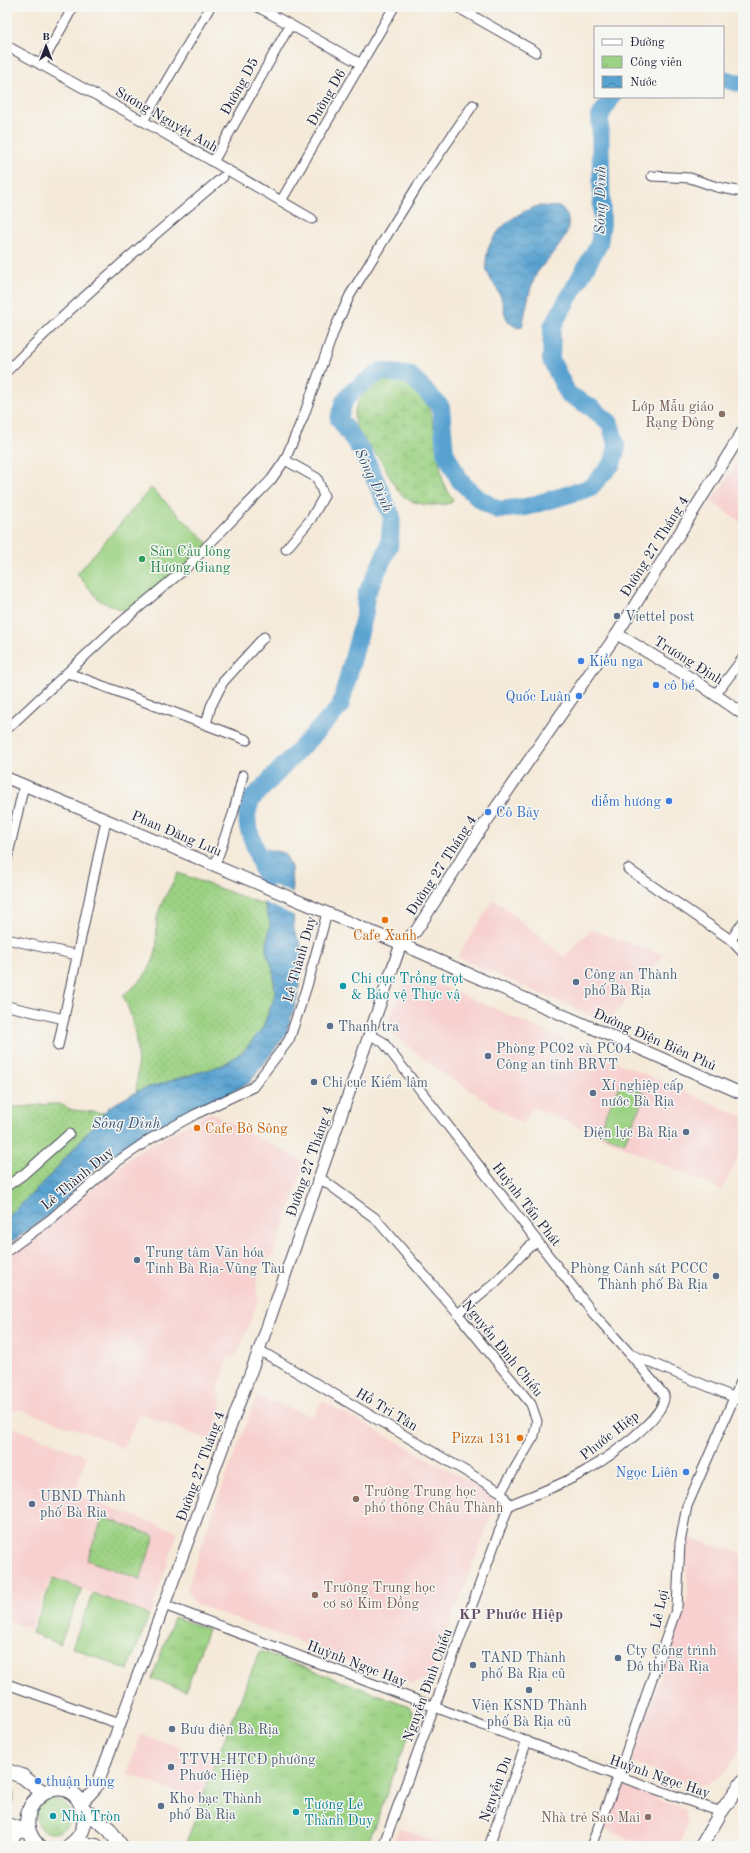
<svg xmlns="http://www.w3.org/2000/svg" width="750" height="1853" viewBox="0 0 750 1853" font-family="'Old Standard TT',serif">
<defs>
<pattern id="grass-dots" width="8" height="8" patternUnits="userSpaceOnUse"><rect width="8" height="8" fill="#9cd283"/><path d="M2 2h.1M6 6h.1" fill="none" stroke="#86b472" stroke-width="1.8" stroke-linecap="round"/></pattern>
<pattern id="wetland-marsh" width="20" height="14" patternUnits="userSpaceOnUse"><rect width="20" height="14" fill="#9cd283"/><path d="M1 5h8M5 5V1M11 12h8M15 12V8" fill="none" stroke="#86b472"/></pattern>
<pattern id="park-tufts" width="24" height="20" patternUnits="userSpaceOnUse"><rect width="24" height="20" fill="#9cd283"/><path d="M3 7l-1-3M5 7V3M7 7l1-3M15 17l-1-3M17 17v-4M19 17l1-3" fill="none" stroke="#86b472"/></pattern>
<pattern id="water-waves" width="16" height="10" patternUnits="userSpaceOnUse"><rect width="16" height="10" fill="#58a2d0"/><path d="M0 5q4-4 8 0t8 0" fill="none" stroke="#4884aa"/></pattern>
</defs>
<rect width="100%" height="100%" fill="#f6f6f2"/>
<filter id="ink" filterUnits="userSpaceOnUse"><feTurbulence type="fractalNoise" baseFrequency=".025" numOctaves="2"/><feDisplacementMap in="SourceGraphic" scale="8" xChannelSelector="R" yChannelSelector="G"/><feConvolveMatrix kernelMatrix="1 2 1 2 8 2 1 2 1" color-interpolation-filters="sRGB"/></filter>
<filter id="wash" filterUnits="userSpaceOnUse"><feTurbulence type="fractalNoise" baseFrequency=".012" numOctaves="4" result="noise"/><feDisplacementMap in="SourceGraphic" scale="16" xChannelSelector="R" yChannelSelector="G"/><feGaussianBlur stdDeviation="0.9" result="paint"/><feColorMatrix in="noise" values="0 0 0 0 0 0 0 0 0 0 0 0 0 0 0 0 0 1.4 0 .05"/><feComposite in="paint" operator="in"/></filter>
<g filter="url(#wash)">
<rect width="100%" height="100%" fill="#f5ead9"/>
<g fill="#f7d0cf">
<path d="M743 456V524L711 501Z"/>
<path d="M494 899 564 957 591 930 664 955 607 1023 457 957Z"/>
<path d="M409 975 419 976 743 1117V1147L722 1190 533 1107 522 1124 443 1073 392 1034 389 1027V1021L402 986Z"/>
<path d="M211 1112 305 1163 273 1256 262 1263 256 1285 258 1301 237 1355 228 1357 218 1389 222 1402 211 1441 140 1414 123 1449 97 1436 20 1410 7 1413V1258L136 1153Z"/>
<path d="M257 1396 313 1417 322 1401 493 1494 496 1504 429 1677 413 1684 195 1604 187 1588 212 1514Z"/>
<path d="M7 1425 86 1456 75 1495 178 1532 150 1615 51 1578 30 1629 7 1620Z"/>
<path d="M685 1537 743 1554V1743L727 1771 718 1778 706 1784 693 1785 631 1762 688 1596Z"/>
<path d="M141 1734 216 1760 201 1802 127 1773Z"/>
<path d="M621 1785 684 1809 688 1824 678 1846H646L605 1829Z"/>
<path d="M399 1828 448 1846H392Z"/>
</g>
<g fill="url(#grass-dots)" stroke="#5f7a5f">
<path d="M178 873 265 905 270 924 266 951 273 969 275 995 263 1027 245 1050 223 1065 136 1093C140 1059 137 1026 123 995 139 984 152 970 156 951 158 938 154 925 159 911 163 898 172 885 178 873Z"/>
<path d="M49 1104H60L72 1110 104 1113 49 1177 7 1218V1106L23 1107Z"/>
<path d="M103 1517 155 1536 140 1579 87 1560Z"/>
</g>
<path fill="url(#wetland-marsh)" stroke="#5f7a5f" d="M387 376C432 377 435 431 440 466 442 473 442 481 445 487 447 491 451 495 453 500L451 503C438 506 422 506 409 500 395 494 390 473 381 461 365 438 342 425 362 396 370 383 372 380 387 376Z"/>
<g fill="url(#park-tufts)" stroke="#5f7a5f">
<path d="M174 1617 208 1629 186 1691 152 1679Z"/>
<path d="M260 1651 409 1706 415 1718 367 1846H185L216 1760Z"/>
<path d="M7 1784 14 1793 12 1804 7 1810Z"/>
<circle cx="53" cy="1816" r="17"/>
</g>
<g fill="#9cd283" stroke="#5f7a5f">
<path d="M151 488 210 545 129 613 100 601 77 574Z"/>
<path d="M621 1082 646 1094 624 1143 598 1131Z"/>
<path d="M53 1578 82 1589 60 1644 32 1633Z"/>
<path d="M93 1593 149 1615 128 1670 72 1647Z"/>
</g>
<g fill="url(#water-waves)" stroke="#3d6286">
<path d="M538 206 561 207C585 232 544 257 535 277 528 293 526 311 522 327L518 328C502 321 506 311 501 298 498 288 490 281 487 271 480 240 511 214 538 206Z"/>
<path d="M266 849 285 853 291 867 294 930 301 945 304 963 297 998 286 1034 249 1083 151 1134 98 1167 46 1218 7 1245V1218L49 1177 109 1107 140 1090 223 1065 245 1050 263 1027 275 995 273 969 266 951 270 924 253 863Z"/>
</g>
<path fill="#f5ead9" d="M255 877 294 894 295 916 261 901Z"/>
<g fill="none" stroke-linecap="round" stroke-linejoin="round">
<g stroke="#58a2d0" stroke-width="18">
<path d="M723 79 743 84"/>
<path d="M266 880 248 827 247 814 251 800 340 707 365 613 366 595 389 546 392 517 363 453 339 419 344 401 354 390 381 371 411 376 441 407 445 452 460 481 478 498 498 510 526 507 590 488 612 464 617 447 610 423 592 408 568 394 551 360 552 327 599 244 602 223 600 116 612 97"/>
</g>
</g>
</g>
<g filter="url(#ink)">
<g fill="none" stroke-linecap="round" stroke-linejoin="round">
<g stroke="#424053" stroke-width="11">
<g id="minor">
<path d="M258 7 361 64"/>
<path d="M457 7 536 52"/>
<path d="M7 46 143 121 312 219"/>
<path d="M41 65 73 7"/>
<path d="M143 121 210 7"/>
<path d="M213 162 290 25"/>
<path d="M652 176 690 178 717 187 743 192"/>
<path d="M281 201 394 7"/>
<path d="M7 371C75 302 149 239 223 177"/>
<path d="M285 460 317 478 324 496 311 519 286 549"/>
<path d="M68 673 247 740"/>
<path d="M716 694 743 658"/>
<path d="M206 724 211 706 223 682 264 637"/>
<path d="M7 729 118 625 186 568 271 480 285 460 304 415 335 328 350 295 418 185 473 105"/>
<path d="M7 859 24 785"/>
<path d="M215 865 233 814 243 775"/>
<path d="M628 869 731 940 743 953"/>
<path d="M7 939 77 955"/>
<path d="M731 940 743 922"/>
<path d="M7 1006 64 1019"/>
<path d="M369 1034 383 1042 593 1313 630 1354 743 1401"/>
<path d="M58 1046 106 820"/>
<path d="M320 1178 375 1218 458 1314 531 1404 537 1421 534 1436 501 1492 509 1505 383 1846"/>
<path d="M7 1186 24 1174 69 1134"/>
<path d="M7 1251 51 1219 115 1163 150 1139 196 1114 253 1087 289 1040 307 986 327 913"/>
<path d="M458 1314 496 1282 529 1247 538 1242"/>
<path d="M259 1350 501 1492"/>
<path d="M509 1505C535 1494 563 1485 587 1470 605 1460 668 1416 664 1395L631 1355"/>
<path d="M164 1605 618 1776 721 1812"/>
<path d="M7 1684 119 1724"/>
<path d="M10 1846 17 1835 25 1831"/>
<path d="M489 1846 527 1741"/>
<path d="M591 1846 618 1776 677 1607 680 1543 687 1506 743 1377"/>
</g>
</g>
<g stroke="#424053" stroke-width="13">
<g id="tertiary">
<path d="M617 634 694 680 743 714"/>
<path d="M7 778 401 944 743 1094"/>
<path d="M81 1804 96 1788 259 1350 401 944 416 931 479 832 617 634 743 431"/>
</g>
</g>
<g stroke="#424053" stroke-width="15">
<path id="secondary" d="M701 1846 721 1812 743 1781"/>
</g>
<g stroke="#424053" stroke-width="16">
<g id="primary">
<path d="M7 1771 22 1776 41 1791"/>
<path d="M82 1808 109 1829 121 1846"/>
<path d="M7 1825 25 1831"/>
<path d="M74 1843 96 1846"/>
<path d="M38 1846C0 1805 74 1758 84 1815 86 1828 79 1839 69 1846"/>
</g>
</g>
<use href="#minor" stroke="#fff" stroke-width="9"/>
<use href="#tertiary" stroke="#fff" stroke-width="11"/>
<use href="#secondary" stroke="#fff" stroke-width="13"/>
<use href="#primary" stroke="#fff" stroke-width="14"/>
</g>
</g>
<g fill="#8d6e63" stroke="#f6f6f2" stroke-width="1.5">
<circle cx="722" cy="414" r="4"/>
<circle cx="356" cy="1499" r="4"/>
<circle cx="315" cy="1595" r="4"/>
<circle cx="648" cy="1817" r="4"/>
</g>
<circle fill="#2e9e5b" stroke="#f6f6f2" stroke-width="1.5" cx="142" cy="559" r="4"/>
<g fill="#5c6f8a" stroke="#f6f6f2" stroke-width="1.5">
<circle cx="617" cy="616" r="4"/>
<circle cx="576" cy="982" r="4"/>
<circle cx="330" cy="1026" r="4"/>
<circle cx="488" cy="1056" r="4"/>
<circle cx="314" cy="1082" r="4"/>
<circle cx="593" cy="1093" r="4"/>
<circle cx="686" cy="1132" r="4"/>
<circle cx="137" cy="1260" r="4"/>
<circle cx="716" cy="1276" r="4"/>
<circle cx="32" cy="1504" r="4"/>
<circle cx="618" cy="1658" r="4"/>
<circle cx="473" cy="1665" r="4"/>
<circle cx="529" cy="1690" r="4"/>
<circle cx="172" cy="1729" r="4"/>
<circle cx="171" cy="1767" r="4"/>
<circle cx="161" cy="1806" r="4"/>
</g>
<g fill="#3f7fe0" stroke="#f6f6f2" stroke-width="1.5">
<circle cx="581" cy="661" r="4"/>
<circle cx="656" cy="685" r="4"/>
<circle cx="579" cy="696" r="4"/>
<circle cx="669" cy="801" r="4"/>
<circle cx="488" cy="812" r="4"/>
<circle cx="686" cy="1472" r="4"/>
<circle cx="38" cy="1781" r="4"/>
</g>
<g fill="#e8710a" stroke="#f6f6f2" stroke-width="1.5">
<circle cx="385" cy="920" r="4"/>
<circle cx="197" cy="1128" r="4"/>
<circle cx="520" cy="1438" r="4"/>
</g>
<g fill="#0f9aa8" stroke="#f6f6f2" stroke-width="1.5">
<circle cx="343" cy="986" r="4"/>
<circle cx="296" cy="1812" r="4"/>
<circle cx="53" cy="1816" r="4"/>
</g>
<g text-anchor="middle" stroke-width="3" stroke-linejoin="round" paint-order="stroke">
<g font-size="14" fill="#22223b" stroke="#f6f6f2">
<text transform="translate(239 86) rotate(-61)" y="5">Đường D5</text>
<text transform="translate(326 97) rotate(-60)" y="5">Đường D6</text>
<text transform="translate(167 119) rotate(30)" y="5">Sương Nguyệt Anh</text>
<text transform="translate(654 546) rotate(-58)" y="5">Đường 27 Tháng 4</text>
<text transform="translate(689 660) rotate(32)" y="5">Trương Định</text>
<text transform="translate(177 833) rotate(23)" y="5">Phan Đăng Lưu</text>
<text transform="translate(441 865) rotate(-57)" y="5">Đường 27 Tháng 4</text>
<text transform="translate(299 959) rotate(-74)" y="5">Lê Thành Duy</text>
<text transform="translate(655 1039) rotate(24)" y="5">Đường Điện Biên Phủ</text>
<text transform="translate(309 1161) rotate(-71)" y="5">Đường 27 Tháng 4</text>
<text transform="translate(77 1178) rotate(-40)" y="5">Lê Thành Duy</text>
<text transform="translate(527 1204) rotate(52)" y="5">Huỳnh Tấn Phát</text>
<text transform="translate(503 1348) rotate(51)" y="5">Nguyễn Đình Chiểu</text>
<text transform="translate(387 1409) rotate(31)" y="5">Hồ Tri Tân</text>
<text transform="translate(609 1435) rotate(-38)" y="5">Phước Hiệp</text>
<text transform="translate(200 1466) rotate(-70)" y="5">Đường 27 Tháng 4</text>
<text transform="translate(659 1609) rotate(-77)" y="5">Lê Lợi</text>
<text transform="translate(357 1663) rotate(21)" y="5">Huỳnh Ngọc Hay</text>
<text transform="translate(427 1685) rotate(-70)" y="5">Nguyễn Đình Chiểu</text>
<text transform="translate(660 1776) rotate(19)" y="5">Huỳnh Ngọc Hay</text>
<text transform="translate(495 1789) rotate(-70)" y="5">Nguyễn Du</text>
</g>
<g font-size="14" fill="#785e54" stroke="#f6f6f2" text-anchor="end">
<text x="714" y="411">Lớp Mẫu giáo<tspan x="714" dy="16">Rạng Đông</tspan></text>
<text x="364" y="1496" text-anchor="start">Trường Trung học<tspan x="364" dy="16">phổ thông Châu Thành</tspan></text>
<text x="323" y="1592" text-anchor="start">Trường Trung học<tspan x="323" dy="16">cơ sở Kim Đồng</tspan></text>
<text x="640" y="1822">Nhà trẻ Sao Mai</text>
</g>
<g font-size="14" fill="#27864d" stroke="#f6f6f2" text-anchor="start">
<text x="150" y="556">Sân Cầu lông<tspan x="150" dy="16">Hương Giang</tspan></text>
</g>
<g font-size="14" fill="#4e5e75" stroke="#f6f6f2" text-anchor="start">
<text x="625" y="621">Viettel post</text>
<text x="584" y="979">Công an Thành<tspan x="584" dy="16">phố Bà Rịa</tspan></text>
<text x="338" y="1031">Thanh tra</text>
<text x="496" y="1053">Phòng PC02 và PC04<tspan x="496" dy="16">Công an tỉnh BRVT</tspan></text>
<text x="322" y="1087">Chi cục Kiểm lâm</text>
<text x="601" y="1090">Xí nghiệp cấp<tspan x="601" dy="16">nước Bà Rịa</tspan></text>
<text x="678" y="1137" text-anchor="end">Điện lực Bà Rịa</text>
<text x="145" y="1257">Trung tâm Văn hóa<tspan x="145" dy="16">Tỉnh Bà Rịa-Vũng Tàu</tspan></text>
<text x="708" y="1273" text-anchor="end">Phòng Cảnh sát PCCC<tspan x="708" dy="16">Thành phố Bà Rịa</tspan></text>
<text x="40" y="1501">UBND Thành<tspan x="40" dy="16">phố Bà Rịa</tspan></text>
<text x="626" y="1655">Cty Công trình<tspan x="626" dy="16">Đô thị Bà Rịa</tspan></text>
<text x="481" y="1662">TAND Thành<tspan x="481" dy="16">phố Bà Rịa cũ</tspan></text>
<text x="529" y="1710" text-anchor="middle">Viện KSND Thành<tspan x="529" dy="16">phố Bà Rịa cũ</tspan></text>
<text x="180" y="1734">Bưu điện Bà Rịa</text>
<text x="179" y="1764">TTVH-HTCĐ phường<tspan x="179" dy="16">Phước Hiệp</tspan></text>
<text x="169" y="1803">Kho bạc Thành<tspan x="169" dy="16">phố Bà Rịa</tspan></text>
</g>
<g font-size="14" fill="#366cbe" stroke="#f6f6f2" text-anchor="start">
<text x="589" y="666">Kiều nga</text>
<text x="664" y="690">cô bé</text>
<text x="571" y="701" text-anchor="end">Quốc Luân</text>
<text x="661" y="806" text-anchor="end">diễm hương</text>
<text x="496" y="817">Cô Bảy</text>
<text x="678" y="1477" text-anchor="end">Ngọc Liên</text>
<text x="46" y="1786">thuận hưng</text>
</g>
<g font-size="14" fill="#c56008" stroke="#f6f6f2">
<text x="385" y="940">Cafe Xanh</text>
<text x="205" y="1133" text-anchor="start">Cafe Bờ Sông</text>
<text x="512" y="1443" text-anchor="end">Pizza 131</text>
</g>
<g font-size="14" fill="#0d838f" stroke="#f6f6f2" text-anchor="start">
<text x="351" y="983">Chi cục Trồng trọt<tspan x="351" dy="16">&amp; Bảo vệ Thực vậ</tspan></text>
<text x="304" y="1809">Tượng Lê<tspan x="304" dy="16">Thành Duy</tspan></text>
<text x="61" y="1821">Nhà Tròn</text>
</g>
<g font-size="15" font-style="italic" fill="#385577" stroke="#f6f6f2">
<text transform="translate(600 200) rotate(-89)" y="5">Sông Dinh</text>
<text transform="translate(374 480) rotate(64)" y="5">Sông Dinh</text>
<text x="126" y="1128">Sông Dinh</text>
</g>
<g font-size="15" font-weight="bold" fill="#675269" stroke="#f6f6f2">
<text x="511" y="1619">KP Phước Hiệp</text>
</g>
</g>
<rect width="750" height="1853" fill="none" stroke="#f6f6f2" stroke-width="24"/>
<rect x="594" y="26" width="130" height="72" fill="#f6f6f2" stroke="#a1a1a9"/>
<rect x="602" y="39" width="20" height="6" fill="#ffffff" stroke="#a1a1a9"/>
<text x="630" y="46" font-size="12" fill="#22223b">Đường</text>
<rect x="602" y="56" width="20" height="12" fill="url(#park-tufts)" stroke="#a1a1a9"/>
<text x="630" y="66" font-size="12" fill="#22223b">Công viên</text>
<rect x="602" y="76" width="20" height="12" fill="url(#water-waves)" stroke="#a1a1a9"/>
<text x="630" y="86" font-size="12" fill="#22223b">Nước</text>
<g transform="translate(46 46)" stroke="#f6f6f2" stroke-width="3" paint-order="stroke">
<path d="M0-3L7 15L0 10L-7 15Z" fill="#22223b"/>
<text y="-6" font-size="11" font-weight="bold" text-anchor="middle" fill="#22223b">B</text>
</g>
</svg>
